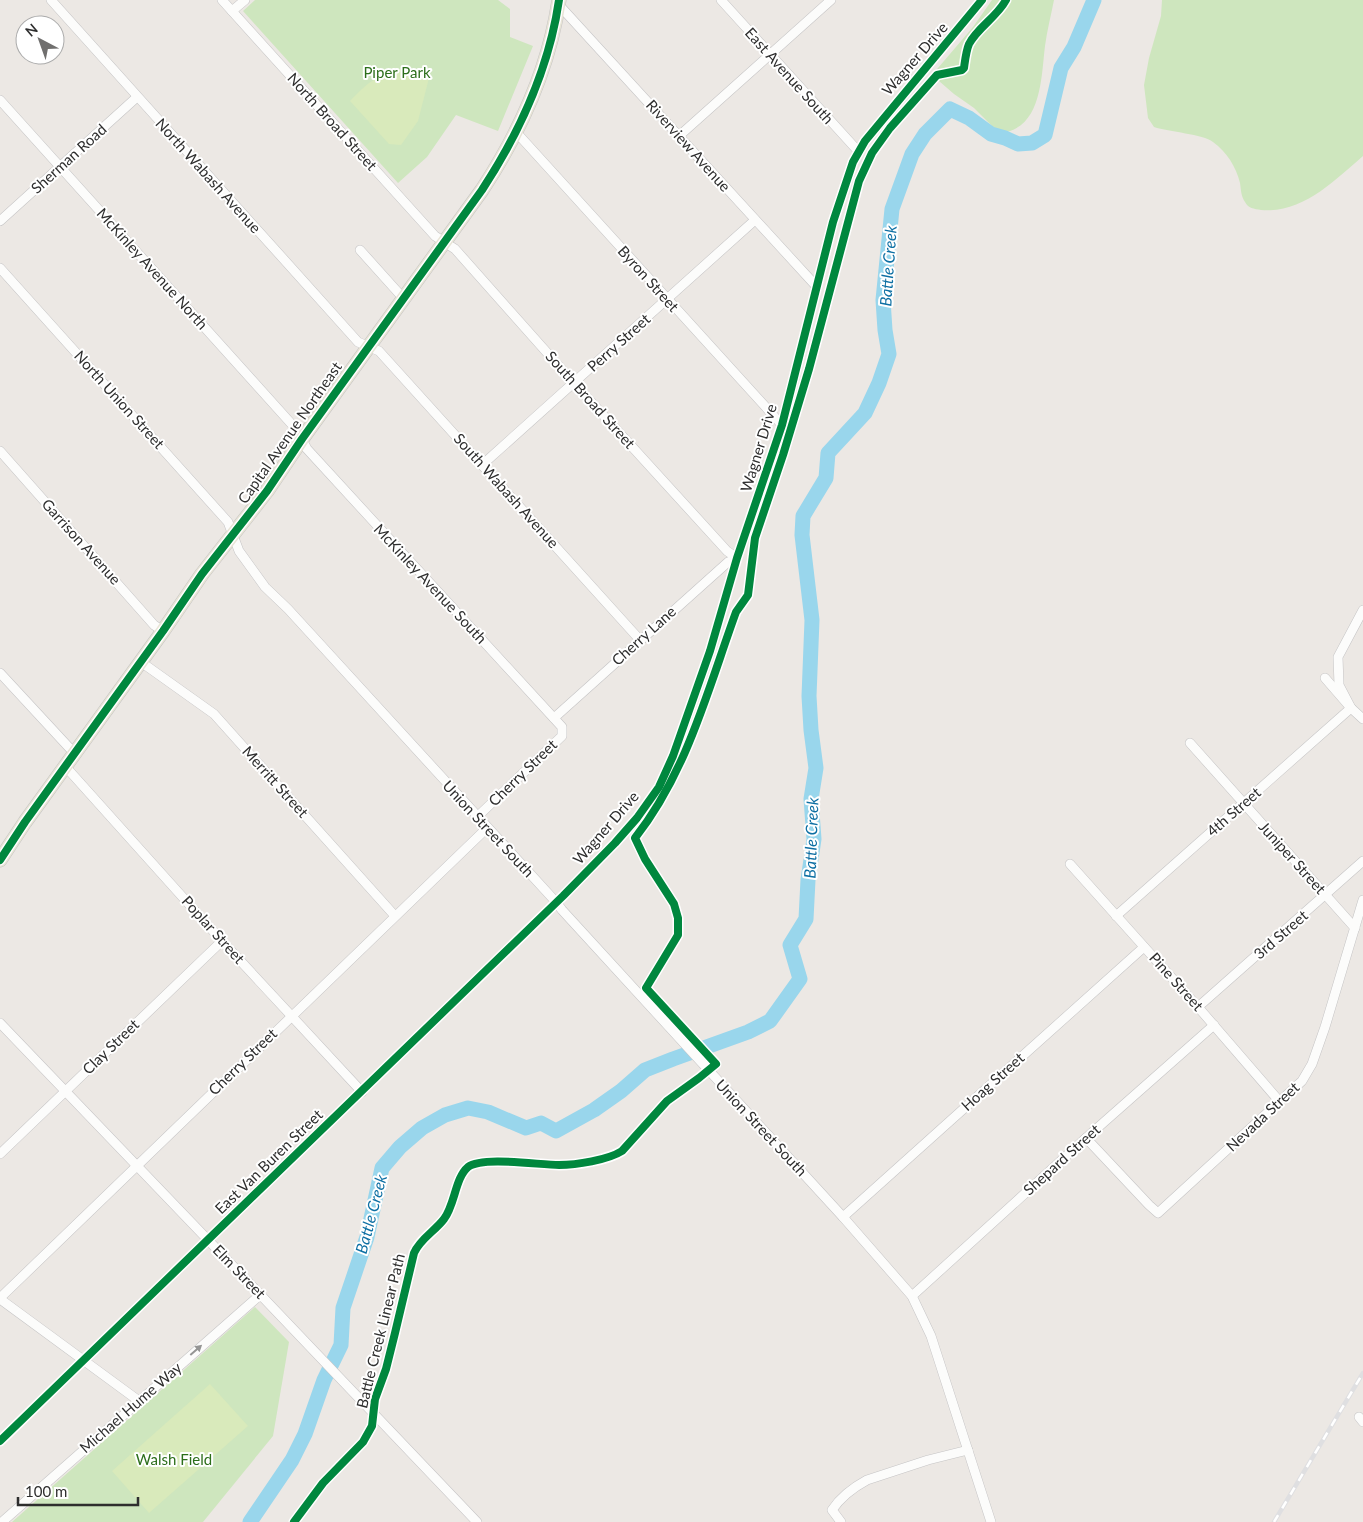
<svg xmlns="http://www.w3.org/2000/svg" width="1363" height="1522" viewBox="0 0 1363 1522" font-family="Lato,sans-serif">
<rect width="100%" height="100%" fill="#ece8e4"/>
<g fill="#cee6be">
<path d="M255 0H498L510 9V37L533 46 498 131 456 115 427 157 398 183 243 11Z"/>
<path d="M992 0H1054C1051 15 1047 31 1045 46 1041 78 1042 130 999 133L974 108 954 94 932 75 973 27Z"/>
<path d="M1162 0H1363V156C1334 181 1302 214 1261 210 1254 209 1248 208 1245 202 1241 196 1241 190 1240 183 1236 167 1227 152 1213 142 1203 134 1169 132 1154 127L1148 118 1144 85 1149 58 1161 16Z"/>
<path d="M255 1307 289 1342 273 1436 203 1522H12Z"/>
</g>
<g fill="#d9eabb">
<path d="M401 69 431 70 418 121 401 145 389 144 350 101C368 82 376 76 401 69Z"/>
<path d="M210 1384 248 1426 149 1513 112 1471Z"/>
</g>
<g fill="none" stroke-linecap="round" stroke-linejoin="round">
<path stroke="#99d6ec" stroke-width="15" d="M250 1522 292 1460 305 1434 324 1380 341 1345 343 1308 367 1237 382 1168 400 1147 422 1128 445 1115 468 1108 488 1112 526 1128 541 1123 556 1131 594 1110 621 1091 645 1070 673 1059 748 1032 770 1021 800 979 790 945 806 919 808 880 814 839 811 799 816 768 811 730 809 696 812 620 802 535 803 516 826 478 828 453 865 413 879 383 889 354 885 330 883 300 892 209 912 154 925 134 950 109 969 118 991 134 1005 138 1018 144 1032 143 1045 135 1061 68 1074 47 1094 0"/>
<g stroke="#c5c4c5" stroke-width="10">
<g id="minor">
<path d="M51 0 358 342 379 351 640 640"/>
<path d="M222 0 435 236 455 249 574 383 727 551 737 558"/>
<path d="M721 0 858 151"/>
<path d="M559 5 817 287"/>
<path d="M232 11 245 0"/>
<path d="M0 100 296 429 307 449 562 727V736L477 817"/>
<path d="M516 132 782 425"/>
<path d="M679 136 831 0"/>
<path d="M0 221 137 97"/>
<path d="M360 250 404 299"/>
<path d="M0 268 228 522 239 551 265 587 288 609 556 902 562 910 843 1217 912 1296 931 1336 991 1522"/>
<path d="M0 451 154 625 163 631"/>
<path d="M482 465 755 220"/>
<path d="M141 662 214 714 395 916"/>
<path d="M0 673 75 754"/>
<path d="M1325 678 1351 708 1363 719"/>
<path d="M554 718 728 562 737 558"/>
<path d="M1190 743 1355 928"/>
<path d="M65 766 222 941 362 1092"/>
<path d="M1070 864 1198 1007 1280 1102"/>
<path d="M1116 916 1351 708 1339 685 1338 657 1363 610"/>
<path d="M1198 1007 1363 861"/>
<path d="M0 1023C159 1189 319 1355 477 1522"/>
<path d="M1086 1138 1149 1205 1158 1213 1302 1081 1312 1064 1325 1027 1363 900"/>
<path d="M0 1154 222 941"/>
<path d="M843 1217 1144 947"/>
<path d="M912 1296 1086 1138 1214 1025"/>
<path d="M0 1298 487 828"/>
<path d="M0 1299 139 1401"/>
<path d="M1359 1417 1363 1422"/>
<path d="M0 1441 563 896 615 843 637 818 659 787 673 756 710 651 737 558 782 425 833 222 853 162 865 141 982 0"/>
<path d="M2 1522 260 1295"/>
<path d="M841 1522 832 1510C840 1498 854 1487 867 1480L928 1460 968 1450"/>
</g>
</g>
<g stroke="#c6c5c4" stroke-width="15">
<path id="primary" d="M0 860 25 822 163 631 202 574 267 491 302 439 482 190C520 132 549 69 559 0"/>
</g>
<use href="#minor" stroke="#fcfcfb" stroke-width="9"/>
<use href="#primary" stroke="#e8e4d6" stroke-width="14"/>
<g stroke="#dfdfe1" stroke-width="4.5">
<path id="rail" d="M1274 1522 1363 1373"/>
</g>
<use href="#rail" stroke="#fff" stroke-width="2.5" stroke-dasharray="8" stroke-linecap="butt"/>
<g stroke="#fff" stroke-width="11">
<g id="cycleway">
<path d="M0 860 25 822 163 631 202 574 267 491 302 439 482 190C520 132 549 69 559 0"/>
<path d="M0 1441 563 896 615 843 637 818 659 787 673 756 710 651 737 558 782 425 833 222 853 162 865 141 982 0"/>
<path d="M294 1522 323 1483 363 1442 372 1426 375 1399 386 1369 395 1333 414 1253C420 1239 435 1231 444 1219 455 1205 455 1178 468 1167 483 1156 539 1165 559 1165 576 1165 608 1160 622 1151L667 1101 699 1078 716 1064 646 988 678 935V918L674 904 645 859 635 838C687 772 708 689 736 612L748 595 755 538 783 455 809 369 859 181 872 153 890 128 937 75 962 70 964 68C965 61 966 51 969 44 978 27 997 17 1006 0"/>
</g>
</g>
<use href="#cycleway" stroke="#00873e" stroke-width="8"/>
</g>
<defs><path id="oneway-solid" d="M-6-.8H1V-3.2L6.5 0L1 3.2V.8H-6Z" transform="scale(1.25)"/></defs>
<use fill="#959594" href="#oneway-solid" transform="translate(196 1350) rotate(-41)"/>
<g text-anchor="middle" stroke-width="4" stroke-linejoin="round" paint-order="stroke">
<g font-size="15" fill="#2e2e2e" stroke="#fff">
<text transform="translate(915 59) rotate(-49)" y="5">Wagner Drive</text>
<text transform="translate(789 76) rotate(48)" y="5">East Avenue South</text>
<text transform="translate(332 122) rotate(48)" y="5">North Broad Street</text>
<text transform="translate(688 146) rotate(48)" y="5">Riverview Avenue</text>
<text transform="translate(69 159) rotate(-42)" y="5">Sherman Road</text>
<text transform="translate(208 176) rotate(48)" y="5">North Wabash Avenue</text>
<text transform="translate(152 269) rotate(48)" y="5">McKinley Avenue North</text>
<text transform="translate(648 279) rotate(48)" y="5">Byron Street</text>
<text transform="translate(619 343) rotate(-42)" y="5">Perry Street</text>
<text transform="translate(119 400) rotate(48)" y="5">North Union Street</text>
<text transform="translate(590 400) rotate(48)" y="5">South Broad Street</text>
<text transform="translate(290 433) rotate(-55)" y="5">Capital Avenue Northeast</text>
<text transform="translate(759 448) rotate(-73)" y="5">Wagner Drive</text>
<text transform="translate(506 491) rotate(48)" y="5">South Wabash Avenue</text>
<text transform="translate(81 542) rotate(48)" y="5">Garrison Avenue</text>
<text transform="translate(430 584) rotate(47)" y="5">McKinley Avenue South</text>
<text transform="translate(644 636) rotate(-42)" y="5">Cherry Lane</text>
<text transform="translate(523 773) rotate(-44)" y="5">Cherry Street</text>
<text transform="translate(275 782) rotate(48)" y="5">Merritt Street</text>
<text transform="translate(1234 812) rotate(-41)" y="5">4th Street</text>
<text transform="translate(606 828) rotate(-49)" y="5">Wagner Drive</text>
<text transform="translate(488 829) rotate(47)" y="5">Union Street South</text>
<text transform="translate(1292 858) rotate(48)" y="5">Juniper Street</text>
<text transform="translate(213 930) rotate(48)" y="5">Poplar Street</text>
<text transform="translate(1281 935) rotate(-41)" y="5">3rd Street</text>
<text transform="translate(1176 982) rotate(48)" y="5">Pine Street</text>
<text transform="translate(111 1047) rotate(-44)" y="5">Clay Street</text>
<text transform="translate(243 1062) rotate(-44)" y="5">Cherry Street</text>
<text transform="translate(993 1082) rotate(-42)" y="5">Hoag Street</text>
<text transform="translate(1263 1117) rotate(-43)" y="5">Nevada Street</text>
<text transform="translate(761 1128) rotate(47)" y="5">Union Street South</text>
<text transform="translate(1062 1160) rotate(-42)" y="5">Shepard Street</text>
<text transform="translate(269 1162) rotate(-44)" y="5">East Van Buren Street</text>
<text transform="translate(239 1272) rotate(46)" y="5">Elm Street</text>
<text transform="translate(381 1331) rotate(-76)" y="5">Battle Creek Linear Path</text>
<text transform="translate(131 1408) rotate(-41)" y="5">Michael Hume Way</text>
</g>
<g font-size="15" fill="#2c6e1b" stroke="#fff">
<text x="397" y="78">Piper Park</text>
<text x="174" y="1465">Walsh Field</text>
</g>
<g font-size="16" font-style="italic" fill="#0d6fa3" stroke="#fff">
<text transform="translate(888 266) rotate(-86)" y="6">Battle Creek</text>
<text transform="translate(811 838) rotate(-88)" y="6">Battle Creek</text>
<text transform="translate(371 1214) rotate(-75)" y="6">Battle Creek</text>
</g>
</g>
<g transform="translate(40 40) rotate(319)"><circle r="24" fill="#ffffff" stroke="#ababab"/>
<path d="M0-4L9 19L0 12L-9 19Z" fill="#706f6e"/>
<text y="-8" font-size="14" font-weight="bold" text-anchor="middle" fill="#2e2e2e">N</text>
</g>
<path d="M18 1497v8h120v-8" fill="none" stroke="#2e2e2e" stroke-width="2.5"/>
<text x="25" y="1497" font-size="15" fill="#2e2e2e" stroke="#ffffff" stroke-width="4" paint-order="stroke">100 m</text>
</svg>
